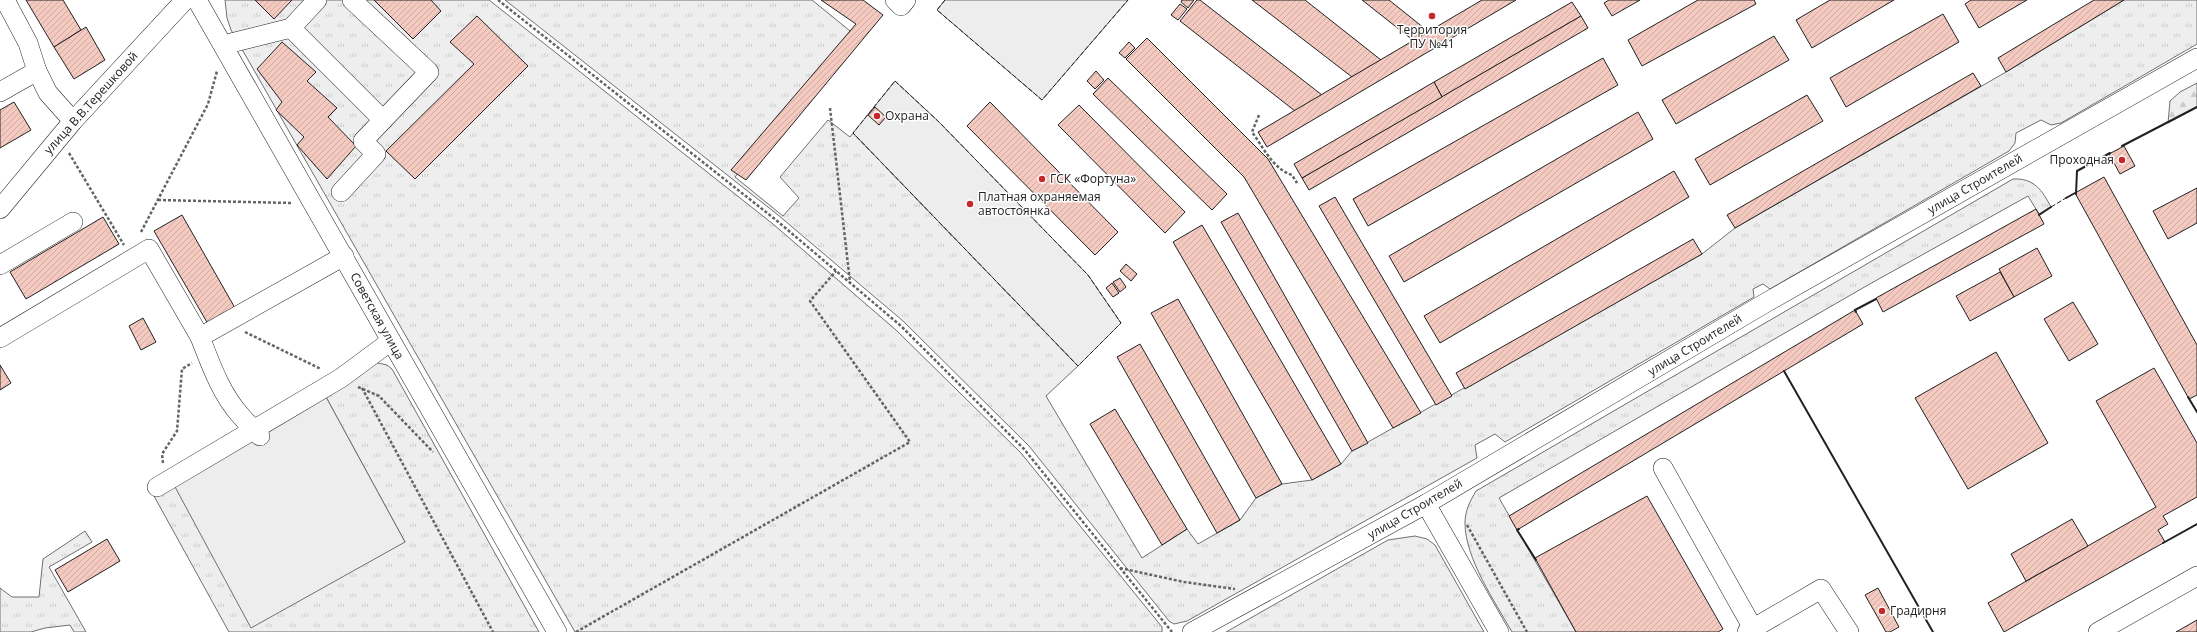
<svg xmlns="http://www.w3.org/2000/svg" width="2197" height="632" viewBox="0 0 2197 632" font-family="'Open Sans',sans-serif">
<defs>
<pattern id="grass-tufts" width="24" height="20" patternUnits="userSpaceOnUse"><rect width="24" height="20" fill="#eee"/><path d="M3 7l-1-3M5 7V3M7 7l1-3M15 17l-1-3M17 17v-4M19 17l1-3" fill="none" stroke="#ccc"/></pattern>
<pattern id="forest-firs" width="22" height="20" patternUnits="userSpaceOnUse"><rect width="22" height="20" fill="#eee"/><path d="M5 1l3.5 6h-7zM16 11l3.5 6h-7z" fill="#ccc"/></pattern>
<pattern id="building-hatch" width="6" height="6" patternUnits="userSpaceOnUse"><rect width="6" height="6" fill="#f3c9c0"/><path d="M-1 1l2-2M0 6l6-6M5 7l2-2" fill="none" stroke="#d0aca5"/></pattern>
</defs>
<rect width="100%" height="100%" fill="#fff"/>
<g fill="url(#grass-tufts)" stroke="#6f6f6f">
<path d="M225 0H489L773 224 896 330 1021 453 1162 627V632H575L231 30 227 18Z"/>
<path d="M505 0H812L855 35 735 177 783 216 799 198 780 177 828 120 850 137 853 133 1078 366 1046 396 1142 558 1187 529 1198 544 1240 520 1256 498 1282 484 1312 480 1341 464 1352 451 1702 254 1735 228 2006 72 2124 0H2197V44L2061 123 2051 125 2041 120 2016 133 2015 143 2009 151 1770 289 1763 284 1753 289 1754 297 1505 442 1495 434 1475 445 1477 458 1187 621 1174 624 1169 621 1029 446 903 321 778 215Z"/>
<path d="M2013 179C2034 178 2042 190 2051 207L2039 214 2028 196 1868 285 1499 498 1576 632H1512C1495 602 1465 558 1465 523 1465 511 1470 501 1476 491Z"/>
<path d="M378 363 387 365 392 369 539 632H229L154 496 174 485 405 542 326 397 367 366Z"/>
<path d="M85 531 92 542 49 567 86 632H74L70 625 45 628 31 632H0V588L12 597H39L43 559Z"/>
<path d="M1415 536 1427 539 1435 545 1484 632H1226L1388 540Z"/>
</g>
<path fill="url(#forest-firs)" stroke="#6f6f6f" d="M2197 83V107L2168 123 2170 101 2180 92Z"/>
<g fill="#ededed" stroke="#6f6f6f">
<path d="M945 0H1128L1042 100 937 10Z"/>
<path d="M895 81 939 122 1088 275 1121 323 1078 366 853 133Z"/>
<path d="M326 397 405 542 251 628 174 485Z"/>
</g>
<g fill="url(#building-hatch)" stroke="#222">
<path d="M26 0H63L81 30 54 47Z"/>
<path d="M255 0H292L274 19Z"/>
<path d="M374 0H431L441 11 413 39Z"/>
<path d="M821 0H863L883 15 746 180 731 170 856 24Z"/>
<path d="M1182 0H1194L1188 8 1181 2Z"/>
<path d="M1197 0H1200L1322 95 1295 111 1180 21Z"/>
<path d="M1252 0H1305L1381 60 1352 77Z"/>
<path d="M1362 0H1389L1429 32 1414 41Z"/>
<path d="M1482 0H1516L1267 147 1258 132Z"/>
<path d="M1609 0H1640L1612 16 1604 3Z"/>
<path d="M1698 0H1754L1756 4 1642 66 1628 40Z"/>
<path d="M1830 0H1894L1812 48 1796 20Z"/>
<path d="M1971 0H2027L1979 28 1965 4Z"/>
<path d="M2094 0H2124L2006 72 1998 58Z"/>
<path d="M1572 2 1581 16 1442 97 1434 82Z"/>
<path d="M1180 4 1187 9 1178 20 1171 15Z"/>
<path d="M1943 14 1959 42 1846 107 1830 78Z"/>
<path d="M477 16 528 66 415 179 386 151 474 64 450 42Z"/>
<path d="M1581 16 1588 28 1309 190 1302 178Z"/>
<path d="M86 27 105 60 74 79 54 47Z"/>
<path d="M1774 36 1789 60 1676 124 1662 100Z"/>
<path d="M1147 38 1268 159 1421 413 1393 428 1244 177 1126 59Z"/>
<path d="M282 42 316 72 307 81 337 108 328 117 356 146 327 179 297 145 304 137 276 110 282 102 257 69Z"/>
<path d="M1129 42 1135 48 1125 58 1119 53Z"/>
<path d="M1603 58 1618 85 1368 226 1353 199Z"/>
<path d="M1096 71 1104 80 1095 89 1087 81Z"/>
<path d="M1973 73 1981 86 1735 228 1727 215Z"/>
<path d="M1108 78 1227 194 1212 210 1093 94Z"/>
<path d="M1434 82 1442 97 1302 178 1294 164Z"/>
<path d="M1807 95 1823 121 1710 185 1695 159Z"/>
<path d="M14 102 31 130 0 148V110Z"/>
<path d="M990 102 1118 232 1095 255 967 126Z"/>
<path d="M1079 105 1185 212 1165 233 1058 125Z"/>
<path d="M875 107 886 117 879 125 868 115Z"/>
<path d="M1638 112 1653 139 1404 282 1389 256Z"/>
<path d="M2124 146 2135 166 2120 174 2109 154Z"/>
<path d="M1674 171 1689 197 1440 343 1424 316Z"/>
<path d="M2104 177 2197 345V395L2189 399 2075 193Z"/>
<path d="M2197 188V223L2168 239 2153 211Z"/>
<path d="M1335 197 1452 396 1436 405 1319 206Z"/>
<path d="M2036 209 2044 224 1883 312 1876 298Z"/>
<path d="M1238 213 1368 443 1352 451 1221 222Z"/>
<path d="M182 215 235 308 208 324 154 231Z"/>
<path d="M103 217 119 244 26 299 10 272Z"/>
<path d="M1202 225 1341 464 1312 480 1173 242Z"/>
<path d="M1693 239 1702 254 1465 389 1456 373Z"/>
<path d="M2037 248 2052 276 2014 297 1999 269Z"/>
<path d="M1126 264 1137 274 1131 281 1120 271Z"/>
<path d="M2000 272 2014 297 1970 321 1956 296Z"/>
<path d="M1120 278 1126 287 1120 292 1113 282Z"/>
<path d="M1112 283 1119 293 1113 297 1106 288Z"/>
<path d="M1178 299 1282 484 1256 498 1151 313Z"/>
<path d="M2073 302 2098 344 2069 361 2044 319Z"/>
<path d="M1855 310 1863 324 1517 530 1509 516Z"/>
<path d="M143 318 156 342 141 350 129 326Z"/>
<path d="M1140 344 1240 520 1217 533 1117 357Z"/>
<path d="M1996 352 2048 443 1968 489 1915 398Z"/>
<path d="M0 365 11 383 0 390Z"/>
<path d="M2154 368 2197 443V497L2163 516 2168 524 2158 530 2165 542 2004 632 1988 603 2156 507 2096 401Z"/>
<path d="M1115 409 1187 529 1162 545 1090 424Z"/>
<path d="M1647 496 1723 629 1718 632H1576L1535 558Z"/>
<path d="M2072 519 2088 546 2026 581 2011 554Z"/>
<path d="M107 539 120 561 68 592 55 570Z"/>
<path d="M1878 588 1899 627 1890 632H1886L1865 595Z"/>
<path d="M2197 620V632H2176Z"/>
</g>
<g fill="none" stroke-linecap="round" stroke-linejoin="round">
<g stroke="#222" stroke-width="20">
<g id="minor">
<path d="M5 0 28 43 37 71"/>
<path d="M197 0 557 632"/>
<path d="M895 0 901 6 906 0"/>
<path d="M291 28 383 120 429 72 352 0"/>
<path d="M223 45 291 28 317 0"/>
<path d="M0 92 37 71 48 93 73 121"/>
<path d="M341 192 376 154 363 141 383 120"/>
<path d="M0 209 73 121 185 0"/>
<path d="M0 265 73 222"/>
<path d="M200 337C211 365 221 394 241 416 247 423 254 430 260 436"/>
<path d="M0 338 149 249 200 337 344 256"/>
<path d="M1663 468 1755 632"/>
<path d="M157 487 341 378 391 341"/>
<path d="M1426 504 1499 632"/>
<path d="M1192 632 1426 504 1767 302 2197 58"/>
<path d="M1747 632 1821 589 1849 632"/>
<path d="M2098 632 2197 576"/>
</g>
</g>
<g stroke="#646464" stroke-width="2.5" stroke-dasharray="3 2" stroke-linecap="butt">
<path d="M498 0 776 220 901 326 1024 449 1172 632"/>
<path d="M830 108 850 282"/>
<path d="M1259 115 1252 132C1263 147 1273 169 1292 175L1297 183"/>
<path d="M69 153 124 245"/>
<path d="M158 200 292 203"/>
<path d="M141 232 208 104 217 71"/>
<path d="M245 332 321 369"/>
<path d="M358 387 379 396 433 452"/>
<path d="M362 388 493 632"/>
<path d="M163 463 162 454 177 431 182 369 192 363"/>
<path d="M1467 525 1527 632"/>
<path d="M1120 568 1184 582 1235 589"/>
<path d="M576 632 910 442 810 301 836 271"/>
</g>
<use href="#minor" stroke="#fff" stroke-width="19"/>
<g stroke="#222" stroke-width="1" stroke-dasharray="5 2" stroke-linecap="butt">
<path d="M945 0 937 10 1042 100 1128 0"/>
<path d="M895 81 939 122 1088 275 1121 323 1078 366 853 133Z"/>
<path d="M2051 207 2066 198"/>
</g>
<g stroke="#222" stroke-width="2">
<path d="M2122 146 2197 107"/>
<path d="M2076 194 2077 171 2110 153"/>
<path d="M2066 198 2075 193"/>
<path d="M2039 215 2051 207"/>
<path d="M1856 312 1855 310 1876 299"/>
<path d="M1784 371 1933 632"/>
<path d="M2188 397 2197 412"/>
<path d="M1519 529 1517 530 1536 560"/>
<path d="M2163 543 2197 524"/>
</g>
</g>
<g fill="#c62828" stroke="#fff" stroke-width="1.5">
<circle cx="1432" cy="16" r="4"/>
<circle cx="877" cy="116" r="4"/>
<circle cx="2122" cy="160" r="4"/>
<circle cx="1042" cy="179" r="4"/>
<circle cx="970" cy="204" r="4"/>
<circle cx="1882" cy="611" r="4"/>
</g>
<g text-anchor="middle" stroke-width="3" stroke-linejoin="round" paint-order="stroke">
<g font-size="12" fill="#222" stroke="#fff" text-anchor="start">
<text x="1432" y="34" text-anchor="middle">Территория<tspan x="1432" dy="14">ПУ №41</tspan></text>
<text x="885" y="120">Охрана</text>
<text x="2114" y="164" text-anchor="end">Проходная</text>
<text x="1050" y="183">ГСК «Фортуна»</text>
<text x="978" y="201">Платная охраняемая<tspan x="978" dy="14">автостоянка</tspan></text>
<text x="1890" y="615">Градирня</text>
</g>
<g font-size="12" fill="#222" stroke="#fff">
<text transform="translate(91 103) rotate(-48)" y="4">улица В.В.Терешковой</text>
<text transform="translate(1975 184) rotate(-30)" y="4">улица Строителей</text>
<text transform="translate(377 316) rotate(61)" y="4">Советская улица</text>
<text transform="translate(1695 345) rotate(-31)" y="4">улица Строителей</text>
<text transform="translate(1415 509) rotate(-30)" y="4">улица Строителей</text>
</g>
</g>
</svg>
